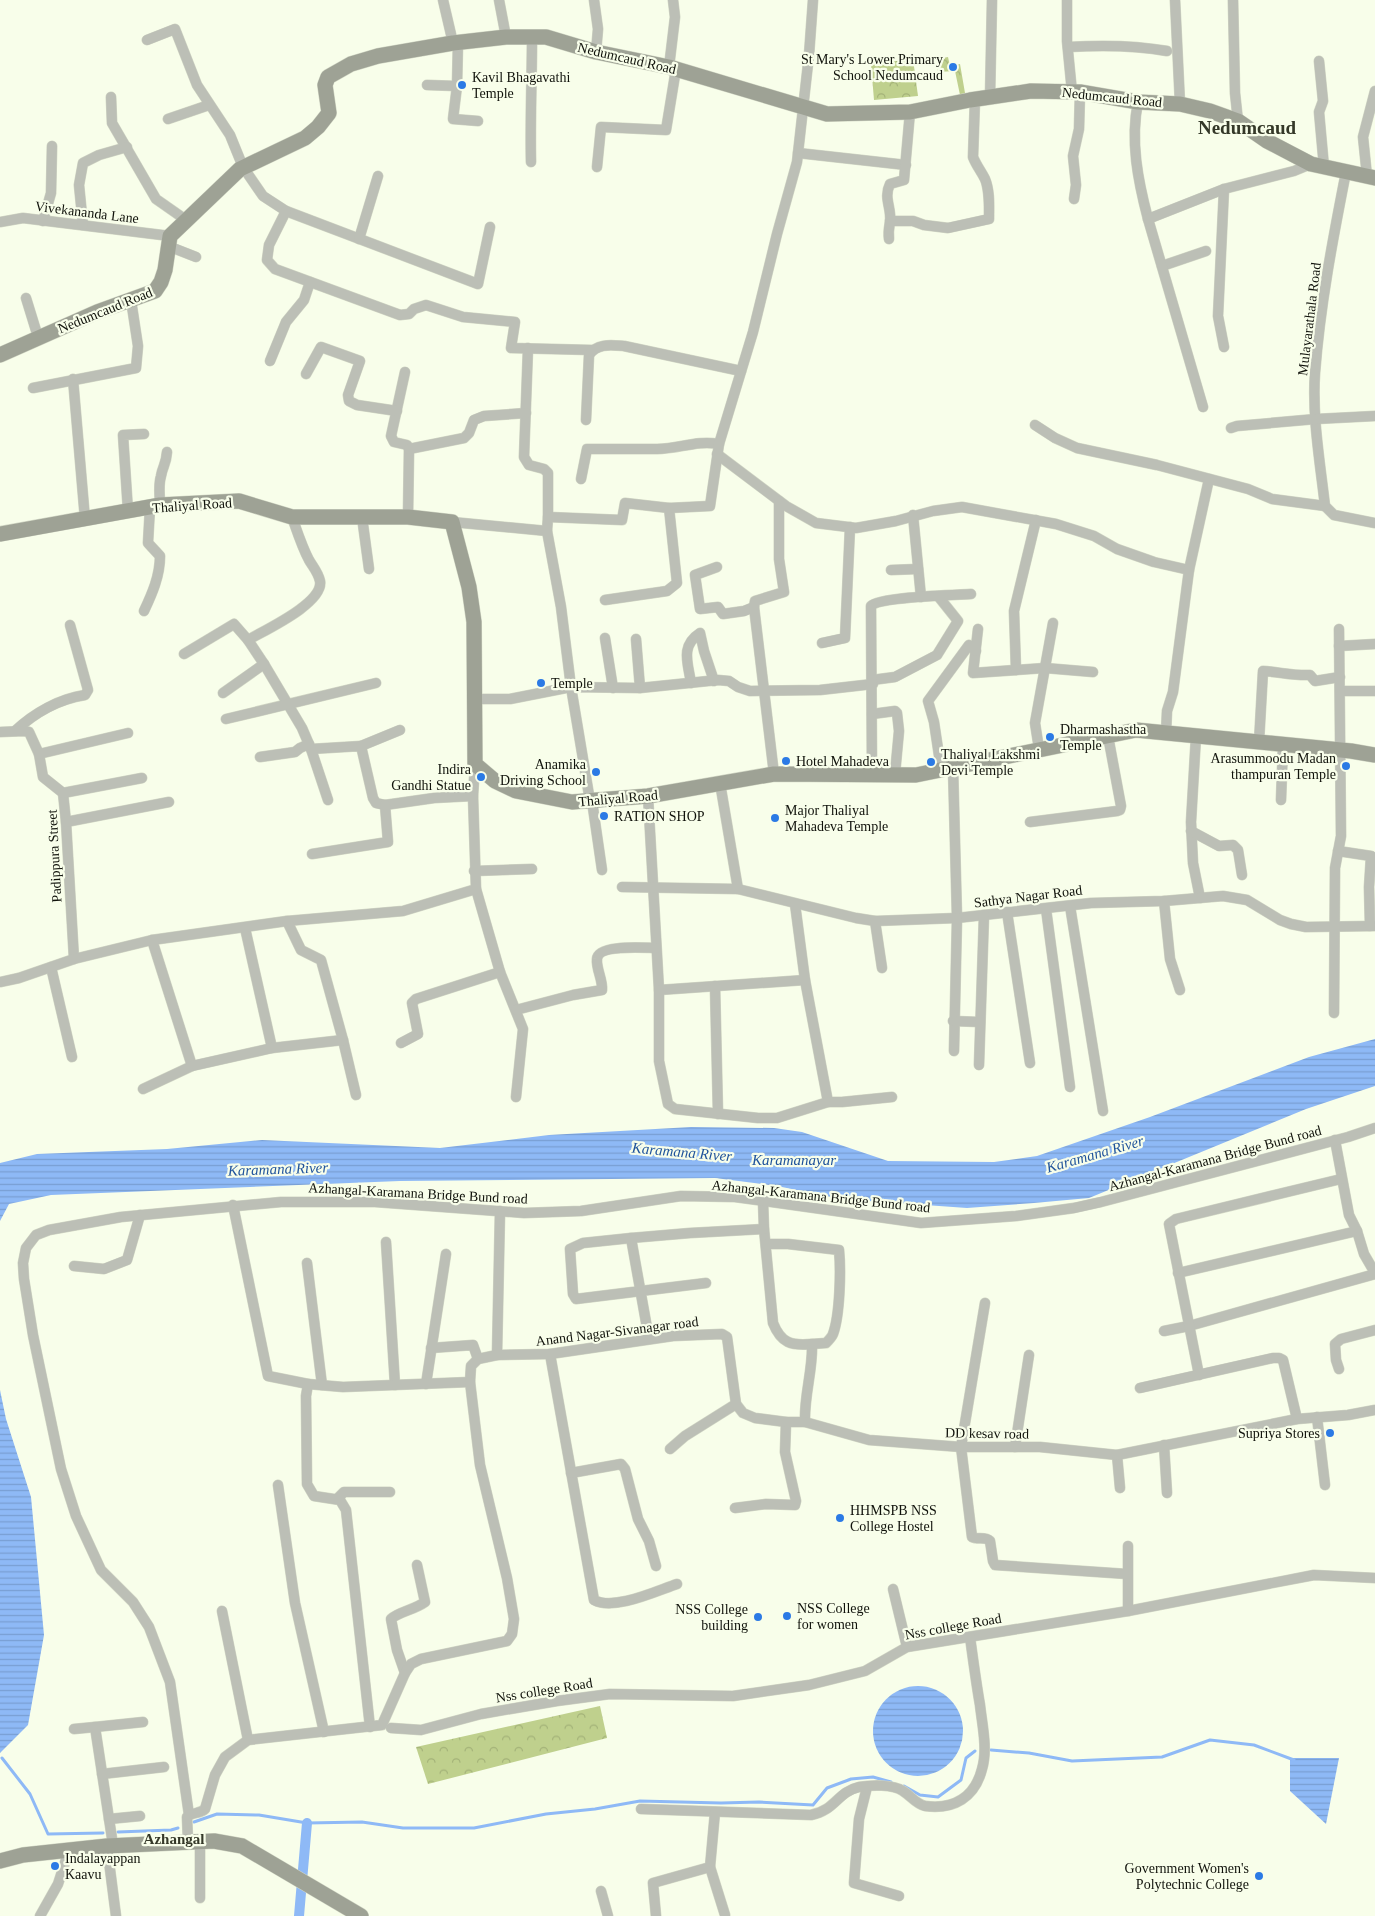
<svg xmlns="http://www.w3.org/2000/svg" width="1375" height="1916" viewBox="0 0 1375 1916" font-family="Georgia,serif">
<defs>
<pattern id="forest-crowns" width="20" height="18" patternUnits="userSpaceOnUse" patternTransform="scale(1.25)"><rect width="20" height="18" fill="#bfd08d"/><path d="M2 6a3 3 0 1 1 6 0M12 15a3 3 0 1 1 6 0" fill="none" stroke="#a3b278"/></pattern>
<pattern id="water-rules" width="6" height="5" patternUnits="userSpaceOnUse" patternTransform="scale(1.25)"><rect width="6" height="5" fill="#8eb9f6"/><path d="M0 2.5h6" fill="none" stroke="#799ed2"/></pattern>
</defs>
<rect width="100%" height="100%" fill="#f8feea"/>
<g fill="url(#forest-crowns)">
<path d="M948 57 950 66 960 64 965 93 960 95 955 71 938 72 936 59Z"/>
<path d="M913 59 918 96 874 100 871 64Z"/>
<path d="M600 1706 607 1738 428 1784 416 1747Z"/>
</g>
<g fill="url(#water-rules)">
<path d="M1375 1039V1086L1306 1109 1089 1198 1034 1203 967 1208 841 1199 777 1186 715 1178 400 1181 51 1195 9 1204 0 1221V1163L37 1154 167 1149 262 1140 440 1148 549 1135 691 1127 774 1128 802 1132 888 1161 994 1162 1037 1156 1150 1117 1309 1057Z"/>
<path d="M0 1390 6 1419 31 1497 44 1635 28 1725 0 1753Z"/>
<circle cx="918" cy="1731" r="45"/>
<path d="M1290 1758H1339L1326 1824 1290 1791Z"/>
</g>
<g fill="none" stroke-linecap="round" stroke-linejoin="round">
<g stroke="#8eb9f6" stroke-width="3">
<path d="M991 1750 1029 1753 1072 1761 1162 1757 1210 1740 1254 1745 1294 1760"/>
<path d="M2 1758 30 1794 48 1834 103 1833"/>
<path d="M904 1786 920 1795 938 1797 961 1780 966 1758 975 1751"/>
<path d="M194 1822 217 1814 259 1815 307 1823 362 1822 403 1828H474L546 1814 595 1809 640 1801 721 1803 759 1802 813 1805 827 1788 851 1779 873 1777 891 1782"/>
<path d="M118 1832 171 1830 178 1828"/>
</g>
<path stroke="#8eb9f6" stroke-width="10" d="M299 1916 307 1823"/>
<g stroke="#d3d8c6" stroke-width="11">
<g id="street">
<path d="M443 0 453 43"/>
<path d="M499 0 506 37"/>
<path d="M594 0 598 29 596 52"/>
<path d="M1067 0V41L1072 92"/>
<path d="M1175 0 1180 104"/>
<path d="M1233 0 1235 93 1238 121"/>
<path d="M147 40 175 29 197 85 230 135 243 167 263 196 286 211 478 284 490 227"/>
<path d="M458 42 457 86 453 119 478 121"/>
<path d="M1068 47C1101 45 1134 45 1167 51"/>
<path d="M1319 61 1323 101 1319 112 1324 167"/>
<path d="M669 67 675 17 673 0"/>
<path d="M427 85 457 86"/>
<path d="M111 97 112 123 156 199 186 220"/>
<path d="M990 98 992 0"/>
<path d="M1138 102C1130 141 1138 181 1148 219"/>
<path d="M168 119 209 105"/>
<path d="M798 153 906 165"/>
<path d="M531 162C530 120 532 78 532 37"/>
<path d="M597 167 601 127 666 130 676 69"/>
<path d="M1346 172C1333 238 1320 306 1315 373 1312 417 1320 462 1325 506L1334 515 1375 523"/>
<path d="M1367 176 1363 137 1375 91"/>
<path d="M1074 199 1076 185 1073 156 1079 129 1080 92"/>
<path d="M286 211 269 245 267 260 275 269 400 315 409 314 414 309 426 305 463 317 515 322 511 348 592 350"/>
<path d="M43 221 51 193 52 146"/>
<path d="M890 221H913L924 225 948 228 989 219C989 206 990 191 985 179 981 171 976 165 973 157L975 99"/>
<path d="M0 222 23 218 170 236"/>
<path d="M83 225 79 185 83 163 99 155 127 147"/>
<path d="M359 239 378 176"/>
<path d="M889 239C888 232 889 228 890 222 892 208 883 198 890 184L904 180 910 112"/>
<path d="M168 246 196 257"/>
<path d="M1162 266 1206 251"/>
<path d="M26 298 38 337"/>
<path d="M1224 347 1218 316 1224 189"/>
<path d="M528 348 524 457 529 465 544 469 548 473V517"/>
<path d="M270 361 286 322 304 300 310 282"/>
<path d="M405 372 391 436 394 442 407 445 409 449 408 517"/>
<path d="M306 374 321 347 360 361 348 395 349 401 357 405 397 411"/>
<path d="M73 379 85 519"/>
<path d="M33 388 136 368 138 346 131 300"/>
<path d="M1203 407 1148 219 1224 189 1294 171 1311 164"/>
<path d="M586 420 589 355C597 343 611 345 624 346L741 371"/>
<path d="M1035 425 1055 438 1077 448 1157 465 1248 489 1272 499 1325 506"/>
<path d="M1231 428 1237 426 1316 419 1375 416"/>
<path d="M409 449 464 438 469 433 474 420 484 416 526 413"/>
<path d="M717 454 786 506 816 523 856 528 896 521 933 511 962 507 1056 524 1094 536 1117 549 1154 562 1189 570"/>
<path d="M581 479 587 449C610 449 634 449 657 449 679 449 696 440 719 444"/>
<path d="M160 505C160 496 158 486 161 476 163 465 166 465 167 452"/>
<path d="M128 511 123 435 144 434"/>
<path d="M913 515 921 597"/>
<path d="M362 517 369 569"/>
<path d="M452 522 547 531"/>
<path d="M717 567 695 575 700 609 718 607 723 614 744 611 754 607"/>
<path d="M891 570 918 569"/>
<path d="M605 600 667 591 677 583 669 508"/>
<path d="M144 611C152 594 160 576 160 556L148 543 150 507"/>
<path d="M978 629 973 673 1045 668 1093 672"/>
<path d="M605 638 613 688"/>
<path d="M636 639 640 688"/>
<path d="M248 640 264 664 302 728 311 749 361 746 373 798 376 803 385 805 434 798 473 796"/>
<path d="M822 643 845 638 850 527"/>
<path d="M1339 646 1375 644"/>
<path d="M184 654 234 624 248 640C265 630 324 603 320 581 318 572 313 567 309 560 302 547 297 531 292 517"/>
<path d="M1016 670 1014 611 1036 520"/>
<path d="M872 680 895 677 937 655 958 621 938 596"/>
<path d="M691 683C688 663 680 646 700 633L704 651 714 681"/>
<path d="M1340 691H1375"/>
<path d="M223 693 264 664"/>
<path d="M474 699H510L571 687 640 688 718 680 729 681 738 687 750 691 820 690 873 684"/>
<path d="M872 714 895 711 897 713 899 731 895 774"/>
<path d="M226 719 376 683"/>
<path d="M15 731C34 713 59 699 85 695L88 690 70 625"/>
<path d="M0 732 24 731 29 732 39 754 43 777 63 793 66 822 74 959"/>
<path d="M1166 733 1167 711 1173 692 1189 570 1209 479"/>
<path d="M1196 736 1191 822 1193 863 1200 898"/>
<path d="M1259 742 1263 671C1280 672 1294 676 1310 675L1315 681 1340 677"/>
<path d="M361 746 400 730"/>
<path d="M311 749 328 800"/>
<path d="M1039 749 1035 723 1053 623"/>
<path d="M39 754 128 733"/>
<path d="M260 757 295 752 300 748 309 744"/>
<path d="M953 767 957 918 1091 903 1164 901 1223 896 1247 900 1280 920 1291 924 1306 927 1375 926"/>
<path d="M941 769 934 722 928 701 969 645 976 651"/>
<path d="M774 774 754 607 755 601 784 592 779 559V501"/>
<path d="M872 774 871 606C879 597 954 595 971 594"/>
<path d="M720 783 738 889"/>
<path d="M63 793 142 778"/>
<path d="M648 796 659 990 805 980"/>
<path d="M1281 800 1283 745"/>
<path d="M590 801 571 687 561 607 547 531 548 517 622 520 625 503 669 508 710 506 719 444 753 332 777 234 797 162 809 55 813 0"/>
<path d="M592 801 602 870"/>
<path d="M66 822 169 802"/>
<path d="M1030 822 1117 811 1120 810 1121 806 1108 736"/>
<path d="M1191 831 1219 846 1233 845 1238 850 1242 875"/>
<path d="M1338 851 1371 856 1369 887 1370 926"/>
<path d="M312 854 388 842 385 805"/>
<path d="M474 871 532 869"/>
<path d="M622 887 738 889 856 918 875 921 957 918 954 1051"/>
<path d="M476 889 500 972 523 1029 516 1097"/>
<path d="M1164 901 1170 959 1180 990"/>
<path d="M795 904 805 980 828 1102"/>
<path d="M1070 906 1103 1111"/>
<path d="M1046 909 1070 1087"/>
<path d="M1007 912 1030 1063"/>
<path d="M875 921 882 968"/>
<path d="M245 928 272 1048"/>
<path d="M152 940 192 1066"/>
<path d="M51 967 72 1057"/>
<path d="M0 982 19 978 74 959 152 940 287 921 403 911 476 889 473 796 475 764"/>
<path d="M715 986 718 1114"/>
<path d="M659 990V1061L668 1104 675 1109 758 1118H777L828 1102H842L892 1097"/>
<path d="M516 1010 573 995 602 990C603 980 596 969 597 959 598 944 645 948 656 948"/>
<path d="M1334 1013 1335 868 1341 836 1339 629"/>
<path d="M953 1021 980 1022"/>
<path d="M343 1040 356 1095"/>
<path d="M401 1043 418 1034 412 1003 416 999 500 972"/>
<path d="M979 1065 984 915"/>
<path d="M143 1089 192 1066 272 1048 343 1040 321 960 301 950 287 921"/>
<path d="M1335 1140 1349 1215 1357 1231 1364 1254 1375 1273"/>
<path d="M763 1201 764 1229 773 1323C781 1343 791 1346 812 1344 813 1370 804 1395 805 1422"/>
<path d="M233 1205 268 1376 308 1384"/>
<path d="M631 1238 690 1233 764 1229"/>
<path d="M386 1242 395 1385"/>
<path d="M766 1244H788L839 1250C841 1270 840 1315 833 1334 832 1337 829 1340 826 1343L812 1344"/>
<path d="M307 1263 322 1385"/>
<path d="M74 1266 104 1269 127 1260 140 1215"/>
<path d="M1178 1273 1357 1231"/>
<path d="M985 1303 961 1447 972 1537C978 1540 985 1536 990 1541L993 1561 995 1565 1127 1574"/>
<path d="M1164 1331 1189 1326 1375 1274"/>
<path d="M649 1339 631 1238 583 1243 570 1249 573 1294 576 1299 706 1283"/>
<path d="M431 1348 473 1345 478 1359"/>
<path d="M550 1354 594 1600C614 1611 656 1591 677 1584"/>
<path d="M497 1355 500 1211"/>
<path d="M1339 1369 1336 1360 1335 1344 1341 1339 1375 1330"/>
<path d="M1199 1375 1169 1224 1176 1219 1341 1179"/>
<path d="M426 1384 446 1254"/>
<path d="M1140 1388 1273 1358H1279L1283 1360 1297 1419"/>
<path d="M1317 1417 1325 1485"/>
<path d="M1164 1445 1167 1493"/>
<path d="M1015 1447 1029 1355"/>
<path d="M670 1449 685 1436 736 1404"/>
<path d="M1117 1455 1120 1488"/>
<path d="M571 1473 621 1464 625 1469 638 1519 649 1541 656 1566"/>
<path d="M278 1485 295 1603 324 1732"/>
<path d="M337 1499 344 1492H390"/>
<path d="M735 1508 766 1504 795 1505 796 1501 785 1452 786 1422"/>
<path d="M1128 1546V1611"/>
<path d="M893 1589 907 1647"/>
<path d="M222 1611 248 1740"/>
<path d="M405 1673 397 1650 391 1619C398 1612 414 1610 425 1602L417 1565"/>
<path d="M95 1727 143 1722"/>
<path d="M370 1727 346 1510 340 1500 314 1496 307 1484 306 1396 308 1384 343 1387 470 1382 471 1366 478 1359 497 1355 550 1354 673 1336 722 1334 727 1337 736 1404 743 1413 755 1418 786 1422H805L869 1440 961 1447H1040L1117 1455 1297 1419 1348 1415 1375 1410"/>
<path d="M391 1728 421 1730 481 1714 557 1701 610 1694 733 1696 809 1685 865 1671 907 1647 1128 1611 1314 1575 1375 1578"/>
<path d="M74 1729 95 1727 113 1845"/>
<path d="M102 1774 164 1767"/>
<path d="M867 1787 859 1819 854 1883 899 1896"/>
<path d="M641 1809 811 1815C836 1810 837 1792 859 1787 871 1785 893 1784 903 1791 911 1796 916 1804 925 1806 954 1810 975 1797 982 1769 988 1749 982 1724 980 1705 976 1682 973 1659 970 1637"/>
<path d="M189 1815 170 1682 149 1627 133 1602 101 1570 76 1516 61 1469 33 1335 24 1279 23 1263 26 1248 36 1235 49 1230 121 1217 281 1202H375L524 1213 581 1211 681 1196 735 1197 921 1223 1016 1216 1074 1208 1101 1202 1348 1137 1375 1128"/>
<path d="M109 1819 140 1816"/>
<path d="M188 1841 187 1817C192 1812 200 1814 205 1809L215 1775 225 1757 248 1740 382 1725 405 1673 411 1664 421 1659 507 1641 512 1634 514 1619 507 1578 480 1465 470 1382"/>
<path d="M200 1841V1898"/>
<path d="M107 1846 116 1916"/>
<path d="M710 1867 725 1915"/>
<path d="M601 1891 608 1916"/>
<path d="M40 1916 58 1884 69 1850"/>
<path d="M656 1916 653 1883 710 1867 715 1812"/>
</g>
</g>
<g stroke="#d3d8c6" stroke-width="16">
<g id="secondary">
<path d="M0 355 97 312 155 291 161 282 165 270 170 236 240 169 305 138 318 127 329 113 325 85 328 77 351 64 378 56 453 43 506 37H546L596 52 669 67 827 114 910 112 970 100 1031 91 1080 92 1138 102 1180 104 1210 111 1238 121 1267 141 1311 164 1375 178"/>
<path d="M0 534 160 505 239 501 292 517H408L452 522 469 587 474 622 475 764 495 781 516 791 572 802 648 796 774 774 916 775 1136 730 1351 751 1375 755"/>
<path d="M0 1861 23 1855 107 1846 214 1841 242 1846 361 1916"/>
</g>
</g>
<use href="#street" stroke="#bcbfb6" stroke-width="10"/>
<use href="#secondary" stroke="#9ea295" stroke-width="15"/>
</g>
<g fill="#2b7ae5" stroke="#f8feea" stroke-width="2">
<circle cx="953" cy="67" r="5"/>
<circle cx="462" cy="85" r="5"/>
<circle cx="541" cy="683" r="5"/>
<circle cx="1050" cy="737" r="5"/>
<circle cx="786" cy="761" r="5"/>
<circle cx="931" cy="762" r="5"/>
<circle cx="1346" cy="766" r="5"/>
<circle cx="596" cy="772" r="5"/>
<circle cx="481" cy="777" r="5"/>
<circle cx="604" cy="816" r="5"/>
<circle cx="775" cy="818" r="5"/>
<circle cx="1330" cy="1433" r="5"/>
<circle cx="840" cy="1518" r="5"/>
<circle cx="787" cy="1616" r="5"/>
<circle cx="758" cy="1617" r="5"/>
<circle cx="55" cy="1866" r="5"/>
<circle cx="1259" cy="1876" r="5"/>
</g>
<g text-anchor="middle" stroke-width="4.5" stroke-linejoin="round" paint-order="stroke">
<g font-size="14" fill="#10120b" stroke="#f8feea">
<text transform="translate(627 58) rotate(13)" y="5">Nedumcaud Road</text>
<text transform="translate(1112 97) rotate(6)" y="5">Nedumcaud Road</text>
<text transform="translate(87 212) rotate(7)" y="5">Vivekananda Lane</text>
<text transform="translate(105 310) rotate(-22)" y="5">Nedumcaud Road</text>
<text transform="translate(1309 319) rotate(-83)" y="5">Mulayarathala Road</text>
<text transform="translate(192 505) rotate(-4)" y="5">Thaliyal Road</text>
<text transform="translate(618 798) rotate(-5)" y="5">Thaliyal Road</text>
<text transform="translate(54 856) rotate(-93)" y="5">Padippura Street</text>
<text transform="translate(1028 896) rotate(-7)" y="5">Sathya Nagar Road</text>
<text transform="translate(1215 1158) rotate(-15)" y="5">Azhangal-Karamana Bridge Bund road</text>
<text transform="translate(418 1193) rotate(3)" y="5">Azhangal-Karamana Bridge Bund road</text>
<text transform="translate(821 1196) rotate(6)" y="5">Azhangal-Karamana Bridge Bund road</text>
<text transform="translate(617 1331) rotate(-7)" y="5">Anand Nagar-Sivanagar road</text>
<text transform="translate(987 1433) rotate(1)" y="5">DD kesav road</text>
<text transform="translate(953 1626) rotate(-10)" y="5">Nss college Road</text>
<text transform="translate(544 1690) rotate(-9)" y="5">Nss college Road</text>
</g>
<g font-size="14" fill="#10120b" stroke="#f8feea" text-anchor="start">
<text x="943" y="64" text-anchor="end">St Mary's Lower Primary<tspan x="943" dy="16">School Nedumcaud</tspan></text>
<text x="472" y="82">Kavil Bhagavathi<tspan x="472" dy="16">Temple</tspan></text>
<text x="551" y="688">Temple</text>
<text x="1060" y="734">Dharmashastha<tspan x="1060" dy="16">Temple</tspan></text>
<text x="941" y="759">Thaliyal Lakshmi<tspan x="941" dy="16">Devi Temple</tspan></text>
<text x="1336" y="763" text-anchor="end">Arasummoodu Madan<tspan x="1336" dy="16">thampuran Temple</tspan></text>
<text x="796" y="766">Hotel Mahadeva</text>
<text x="586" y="769" text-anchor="end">Anamika<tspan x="586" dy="16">Driving School</tspan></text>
<text x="471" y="774" text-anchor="end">Indira<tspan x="471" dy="16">Gandhi Statue</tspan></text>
<text x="785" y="815">Major Thaliyal<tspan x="785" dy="16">Mahadeva Temple</tspan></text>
<text x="614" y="821">RATION SHOP</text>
<text x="1320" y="1438" text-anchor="end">Supriya Stores</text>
<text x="850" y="1515">HHMSPB NSS<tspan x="850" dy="16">College Hostel</tspan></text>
<text x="797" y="1613">NSS College<tspan x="797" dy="16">for women</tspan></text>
<text x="748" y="1614" text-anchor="end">NSS College<tspan x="748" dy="16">building</tspan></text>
<text x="65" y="1863">Indalayappan<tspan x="65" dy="16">Kaavu</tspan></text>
<text x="1249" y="1873" text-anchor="end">Government Women's<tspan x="1249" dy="16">Polytechnic College</tspan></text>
</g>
<g font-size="15" font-style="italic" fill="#1f539b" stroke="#f8feea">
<text transform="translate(682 1152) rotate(5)" y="5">Karamana River</text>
<text transform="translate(1095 1154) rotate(-16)" y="5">Karamana River</text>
<text x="794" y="1165">Karamanayar</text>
<text transform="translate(278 1169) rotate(-2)" y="5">Karamana River</text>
</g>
<g font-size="15" font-weight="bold" fill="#343828" stroke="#f8feea">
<text x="174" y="1844">Azhangal</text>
</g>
<g font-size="19" font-weight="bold" fill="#343828" stroke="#f8feea">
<text x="1247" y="134">Nedumcaud</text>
</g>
</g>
</svg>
